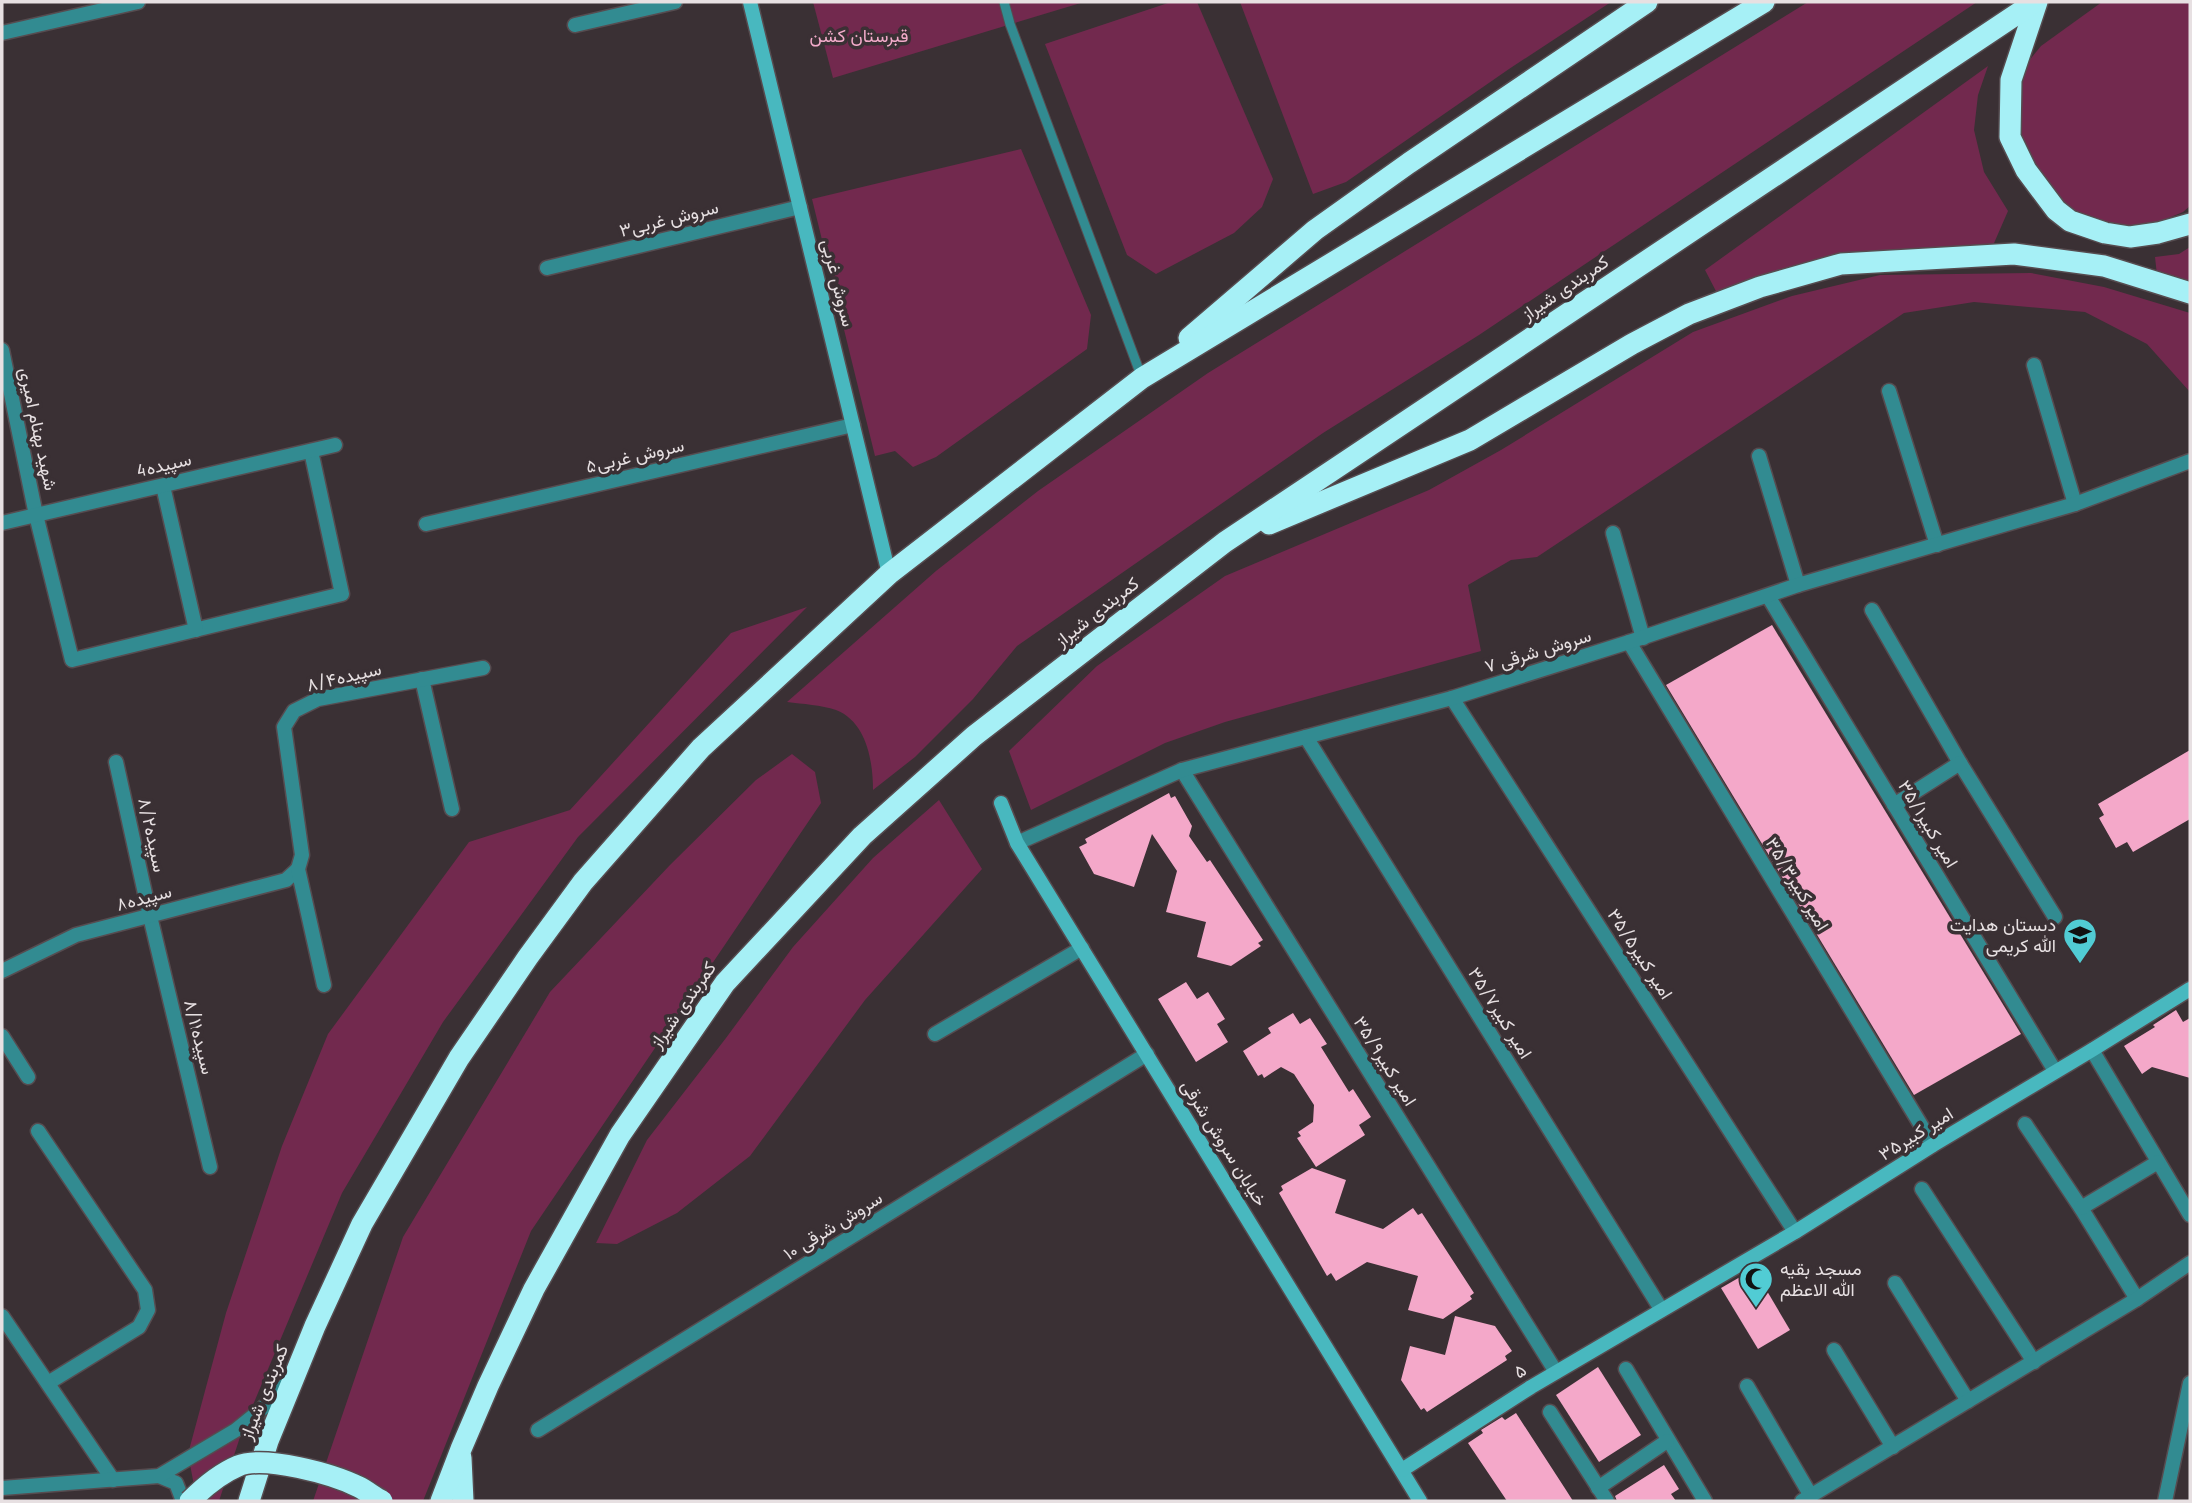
<svg xmlns="http://www.w3.org/2000/svg" width="2192" height="1503" viewBox="0 0 2192 1503" font-family="'Fira Sans',Vazirmatn,sans-serif">
<rect width="100%" height="100%" fill="#3a3034"/>
<g fill="#72294e">
<path d="M813 2H1084L833 78Z"/>
<path d="M1171 2H1197L1273 179 1262 207 1234 233 1156 274 1127 255 1045 44Z"/>
<path d="M1240 2H1611L1509 69 1346 182 1313 194Z"/>
<path d="M1808 2H1977L1479 335 1323 433 1017 646 973 699 915 757 873 790C873 762 867 722 836 710 821 705 803 704 787 702L936 571 1038 491 1208 373Z"/>
<path d="M2102 2H2190V206L2183 212 2154 224 2117 229 2084 218 2057 202 2019 144V73L2041 46Z"/>
<path d="M1988 66 1978 95 1974 130 1984 172 2008 211 1991 250 1921 251 1718 295 1705 270Z"/>
<path d="M1021 149 1091 315 1087 349 936 457 913 467 895 451 875 456 812 199Z"/>
<path d="M2190 247V287L2157 275 2155 257 2179 254Z"/>
<path d="M2031 273 2104 287 2190 313V392L2147 344 2085 312 1974 302 1904 313 1537 557 1511 560 1468 585 1481 651 1225 722 1165 743 1031 810 1009 751 1097 666 1225 576 1429 490 1501 450 1693 332 1792 296 1880 275Z"/>
<path d="M807 607 578 837 443 1022 342 1193 242 1431 219 1501H197L188 1454 226 1313 282 1146 328 1034 469 842 570 810 731 633Z"/>
<path d="M792 754 815 772 821 803 531 1231 423 1501H313L403 1237 550 992 670 865 756 780Z"/>
<path d="M939 800 982 869 865 1000 750 1156 677 1213 617 1244 596 1243 647 1140 726 1038 793 947 873 858Z"/>
</g>
<g fill="#f4a8c9">
<path d="M1772 625 2021 1034 1914 1095 1666 685Z"/>
<path d="M2190 750V819L2133 852 2127 842 2116 848 2099 818 2104 815 2098 804Z"/>
<path d="M1169 793 1171 798 1175 796 1192 826 1189 836 1207 862 1210 860 1263 940 1258 943 1261 946 1231 966 1197 957 1206 922 1166 912 1177 871 1152 834 1134 887 1094 874 1079 847 1087 843 1085 839Z"/>
<path d="M1186 982 1197 999 1208 992 1225 1019 1217 1024 1228 1042 1196 1062 1158 999Z"/>
<path d="M2176 1010 2183 1022 2190 1018V1078L2152 1067 2142 1074 2124 1046 2155 1027 2153 1025Z"/>
<path d="M1293 1013 1300 1024 1310 1018 1327 1044 1321 1047 1349 1092 1353 1089 1371 1117 1359 1125 1365 1135 1316 1167 1297 1138 1301 1136 1298 1132 1313 1122 1314 1105 1294 1074 1281 1067 1264 1078 1262 1074 1258 1076 1243 1051 1271 1033 1268 1028Z"/>
<path d="M1312 1168 1346 1180 1335 1213 1383 1229 1413 1208 1418 1215 1422 1213 1474 1293 1470 1296 1472 1299 1443 1319 1408 1310 1418 1276 1367 1262 1336 1281 1331 1273 1327 1276 1279 1193 1283 1190 1281 1186Z"/>
<path d="M1754 1269 1790 1330 1758 1349 1721 1288Z"/>
<path d="M1455 1316 1495 1326 1512 1351 1505 1356 1507 1360 1427 1412 1424 1408 1421 1410 1401 1380 1410 1346 1445 1355Z"/>
<path d="M1598 1367 1641 1435 1599 1462 1556 1395Z"/>
<path d="M1516 1413 1566 1490 1573 1501H1507L1468 1443 1483 1433 1481 1430 1502 1417 1505 1420Z"/>
<path d="M1664 1465 1679 1489 1671 1494 1676 1501H1617L1615 1496Z"/>
</g>
<g fill="none" stroke-linecap="round" stroke-linejoin="round">
<g stroke="#564c50" stroke-width="11">
<path id="lane" d="M1004 2 1010 24 1142 378"/>
</g>
<g stroke="#564c50" stroke-width="17">
<g id="street">
<path d="M575 25 675 2"/>
<path d="M2 33 138 2"/>
<path d="M547 268 800 207"/>
<path d="M2 350 36 515 72 660 342 594 311 451"/>
<path d="M2034 365 2075 504"/>
<path d="M1889 391 1937 545"/>
<path d="M1759 456 1798 585"/>
<path d="M163 486 196 630"/>
<path d="M2 523 335 445"/>
<path d="M426 524 853 425"/>
<path d="M1613 533 1643 638"/>
<path d="M1768 596 2055 1071"/>
<path d="M1872 610 1960 763 2055 917"/>
<path d="M1629 642 1933 1145"/>
<path d="M422 679 452 809"/>
<path d="M1452 698 1795 1232"/>
<path d="M1306 737 1661 1309"/>
<path d="M116 762 150 916 210 1167"/>
<path d="M1182 770 1556 1372"/>
<path d="M1894 805 1960 763"/>
<path d="M1017 843 1182 770 1452 698 1629 642 1798 585 2075 504 2190 461"/>
<path d="M2 971 76 935 286 880 298 869"/>
<path d="M324 985 298 869 302 855 284 727 294 711 318 699 483 668"/>
<path d="M935 1034 1082 948"/>
<path d="M2 1036 28 1077"/>
<path d="M2092 1050 2190 1215"/>
<path d="M2025 1124 2081 1208 2137 1299"/>
<path d="M38 1131 145 1290 148 1310 139 1327 48 1383"/>
<path d="M1922 1189 2034 1362"/>
<path d="M2081 1208 2158 1162"/>
<path d="M1895 1283 1968 1401"/>
<path d="M2 1316 113 1480"/>
<path d="M1834 1350 1893 1447"/>
<path d="M1626 1369 1705 1501"/>
<path d="M1747 1386 1811 1496"/>
<path d="M1550 1412 1607 1501"/>
<path d="M538 1430 1147 1054"/>
<path d="M159 1476 176 1483 183 1501"/>
<path d="M2 1488 159 1476 236 1430 263 1408 289 1381"/>
<path d="M1598 1488 1667 1441"/>
<path d="M1802 1501 2137 1299 2190 1263"/>
<path d="M2165 1501 2190 1383"/>
</g>
</g>
<g stroke="#564c50" stroke-width="17">
<g id="secondary">
<path d="M750 2 889 574"/>
<path d="M1001 803 1017 843 1420 1501"/>
<path d="M1402 1470 1531 1387 1795 1232 1933 1145 2092 1050 2190 989"/>
</g>
</g>
<g stroke="#564c50" stroke-width="24">
<g id="highway">
<path d="M2037 2 2011 80 2010 137 2026 170 2056 210 2070 221 2105 233 2130 237 2158 233 2190 224"/>
<path d="M1189 338 1315 230 1409 163 1647 2"/>
<path d="M1269 524 1470 440 1632 344 1689 314 1760 287 1841 264 2014 254 2104 266 2190 293"/>
<path d="M461 1458 463 1501"/>
<path d="M249 1501 268 1441 295 1375 315 1326 362 1224 459 1058 528 957 583 882 701 748 889 574 1142 378 1764 2"/>
<path d="M441 1501 461 1449 488 1386 534 1289 620 1135 725 983 862 836 974 736 1225 542 2035 2"/>
</g>
</g>
<use href="#lane" stroke="#328b91" stroke-width="9"/>
<use href="#street" stroke="#328b91" stroke-width="14"/>
<use href="#secondary" stroke="#48b8bf" stroke-width="14"/>
<use href="#highway" stroke="#a6f0f6" stroke-width="21"/>
<g stroke="#564c50" stroke-width="24" stroke-linecap="butt">
<path id="highway-bridge" d="M190 1501C204 1487 219 1474 238 1466 264 1455 333 1474 359 1487 367 1491 374 1497 382 1501"/>
</g>
<use href="#highway-bridge" stroke="#a6f0f6" stroke-width="21"/>
</g>
<defs>
<g id="school-pin" transform="scale(1.75)"><path d="M0 17L-7.5 6A9.5 9.5 0 1 1 7.5 6Z" fill="#51ccd4" stroke="#3a3034"/><path d="M0-5L7-2L0 1L-7-2ZM-4 1L0 2.5L4 1V4Q0 6-4 4Z" fill="#111"/></g>
<g id="mosque-pin" transform="scale(1.75)"><path d="M0 17L-7.5 6A9.5 9.5 0 1 1 7.5 6Z" fill="#51ccd4" stroke="#3a3034"/><path d="M3.5-4.9A6 6 0 1 0 3.5 4.9A5 5 0 1 1 3.5-4.9Z" fill="#111"/></g>
</defs>
<g fill-rule="evenodd">
<use href="#school-pin" x="2080" y="935"/>
<use href="#mosque-pin" x="1756" y="1279"/>
</g>
<g text-anchor="middle" stroke-width="7" stroke-linejoin="round" paint-order="stroke">
<g font-size="18" fill="#f3abca" stroke="#3a3034">
<text x="859" y="42">قبرستان کشن</text>
</g>
<g font-size="18" fill="#e7e0e2" stroke="#3a3034">
<text transform="translate(669 219) rotate(-14)" y="6">سروش غربی۳</text>
<text transform="translate(838 283) rotate(76)" y="6">سروش غربی</text>
<text transform="translate(1565 288) rotate(-34)" y="6">کمربندی شیراز</text>
<text transform="translate(38 429) rotate(78)" y="6">شهید بهنام امیری</text>
<text transform="translate(635 456) rotate(-13)" y="6">سروش غربی۵</text>
<text transform="translate(164 465) rotate(-13)" y="6">4سپیده</text>
<text transform="translate(1097 612) rotate(-38)" y="6">کمربندی شیراز</text>
<text transform="translate(1538 651) rotate(-17)" y="6">سروش شرقی ۷</text>
<text transform="translate(344 677) rotate(-13)" y="6">سپیده۸/۴</text>
<text transform="translate(1928 824) rotate(59)" y="6">امیر کبیر۳۵/۱</text>
<text transform="translate(152 835) rotate(78)" y="6">سپیده۸/۲</text>
<text transform="translate(1797 884) rotate(59)" y="6">امیر کبیر۳۵/۳</text>
<text transform="translate(144 898) rotate(-15)" y="6">سپیده۸</text>
<text transform="translate(1640 954) rotate(57)" y="6">امیر کبیر۳۵/۵</text>
<text transform="translate(683 1005) rotate(-55)" y="6">کمربندی شیراز</text>
<text transform="translate(1500 1013) rotate(58)" y="6">امیر کبیر۳۵/۷</text>
<text transform="translate(199 1037) rotate(76)" y="6">سپیده۸/۱۱</text>
<text transform="translate(1385 1061) rotate(58)" y="6">امیر کبیر۳۵/۹</text>
<text transform="translate(1916 1134) rotate(-32)" y="6">امیر کبیر۳۵</text>
<text transform="translate(1224 1143) rotate(58)" y="6">خیابان سروش شرقی</text>
<text transform="translate(833 1226) rotate(-32)" y="6">سروش شرقی ۱۰</text>
<text transform="translate(1520 1371) rotate(-32)" y="6">۵</text>
<text transform="translate(264 1392) rotate(-68)" y="6">کمربندی شیراز</text>
</g>
<g font-size="18" fill="#e7e0e2" stroke="#3a3034" text-anchor="end">
<text x="2056" y="931">دبستان هدایت<tspan x="2056" dy="21">الله کریمی</tspan></text>
<text x="1780" y="1275" text-anchor="start">مسجد بقیه<tspan x="1780" dy="21">الله الاعظم</tspan></text>
</g>
</g>
<rect width="2192" height="1503" fill="none" stroke="#e7e0e2" stroke-width="7"/>
</svg>
